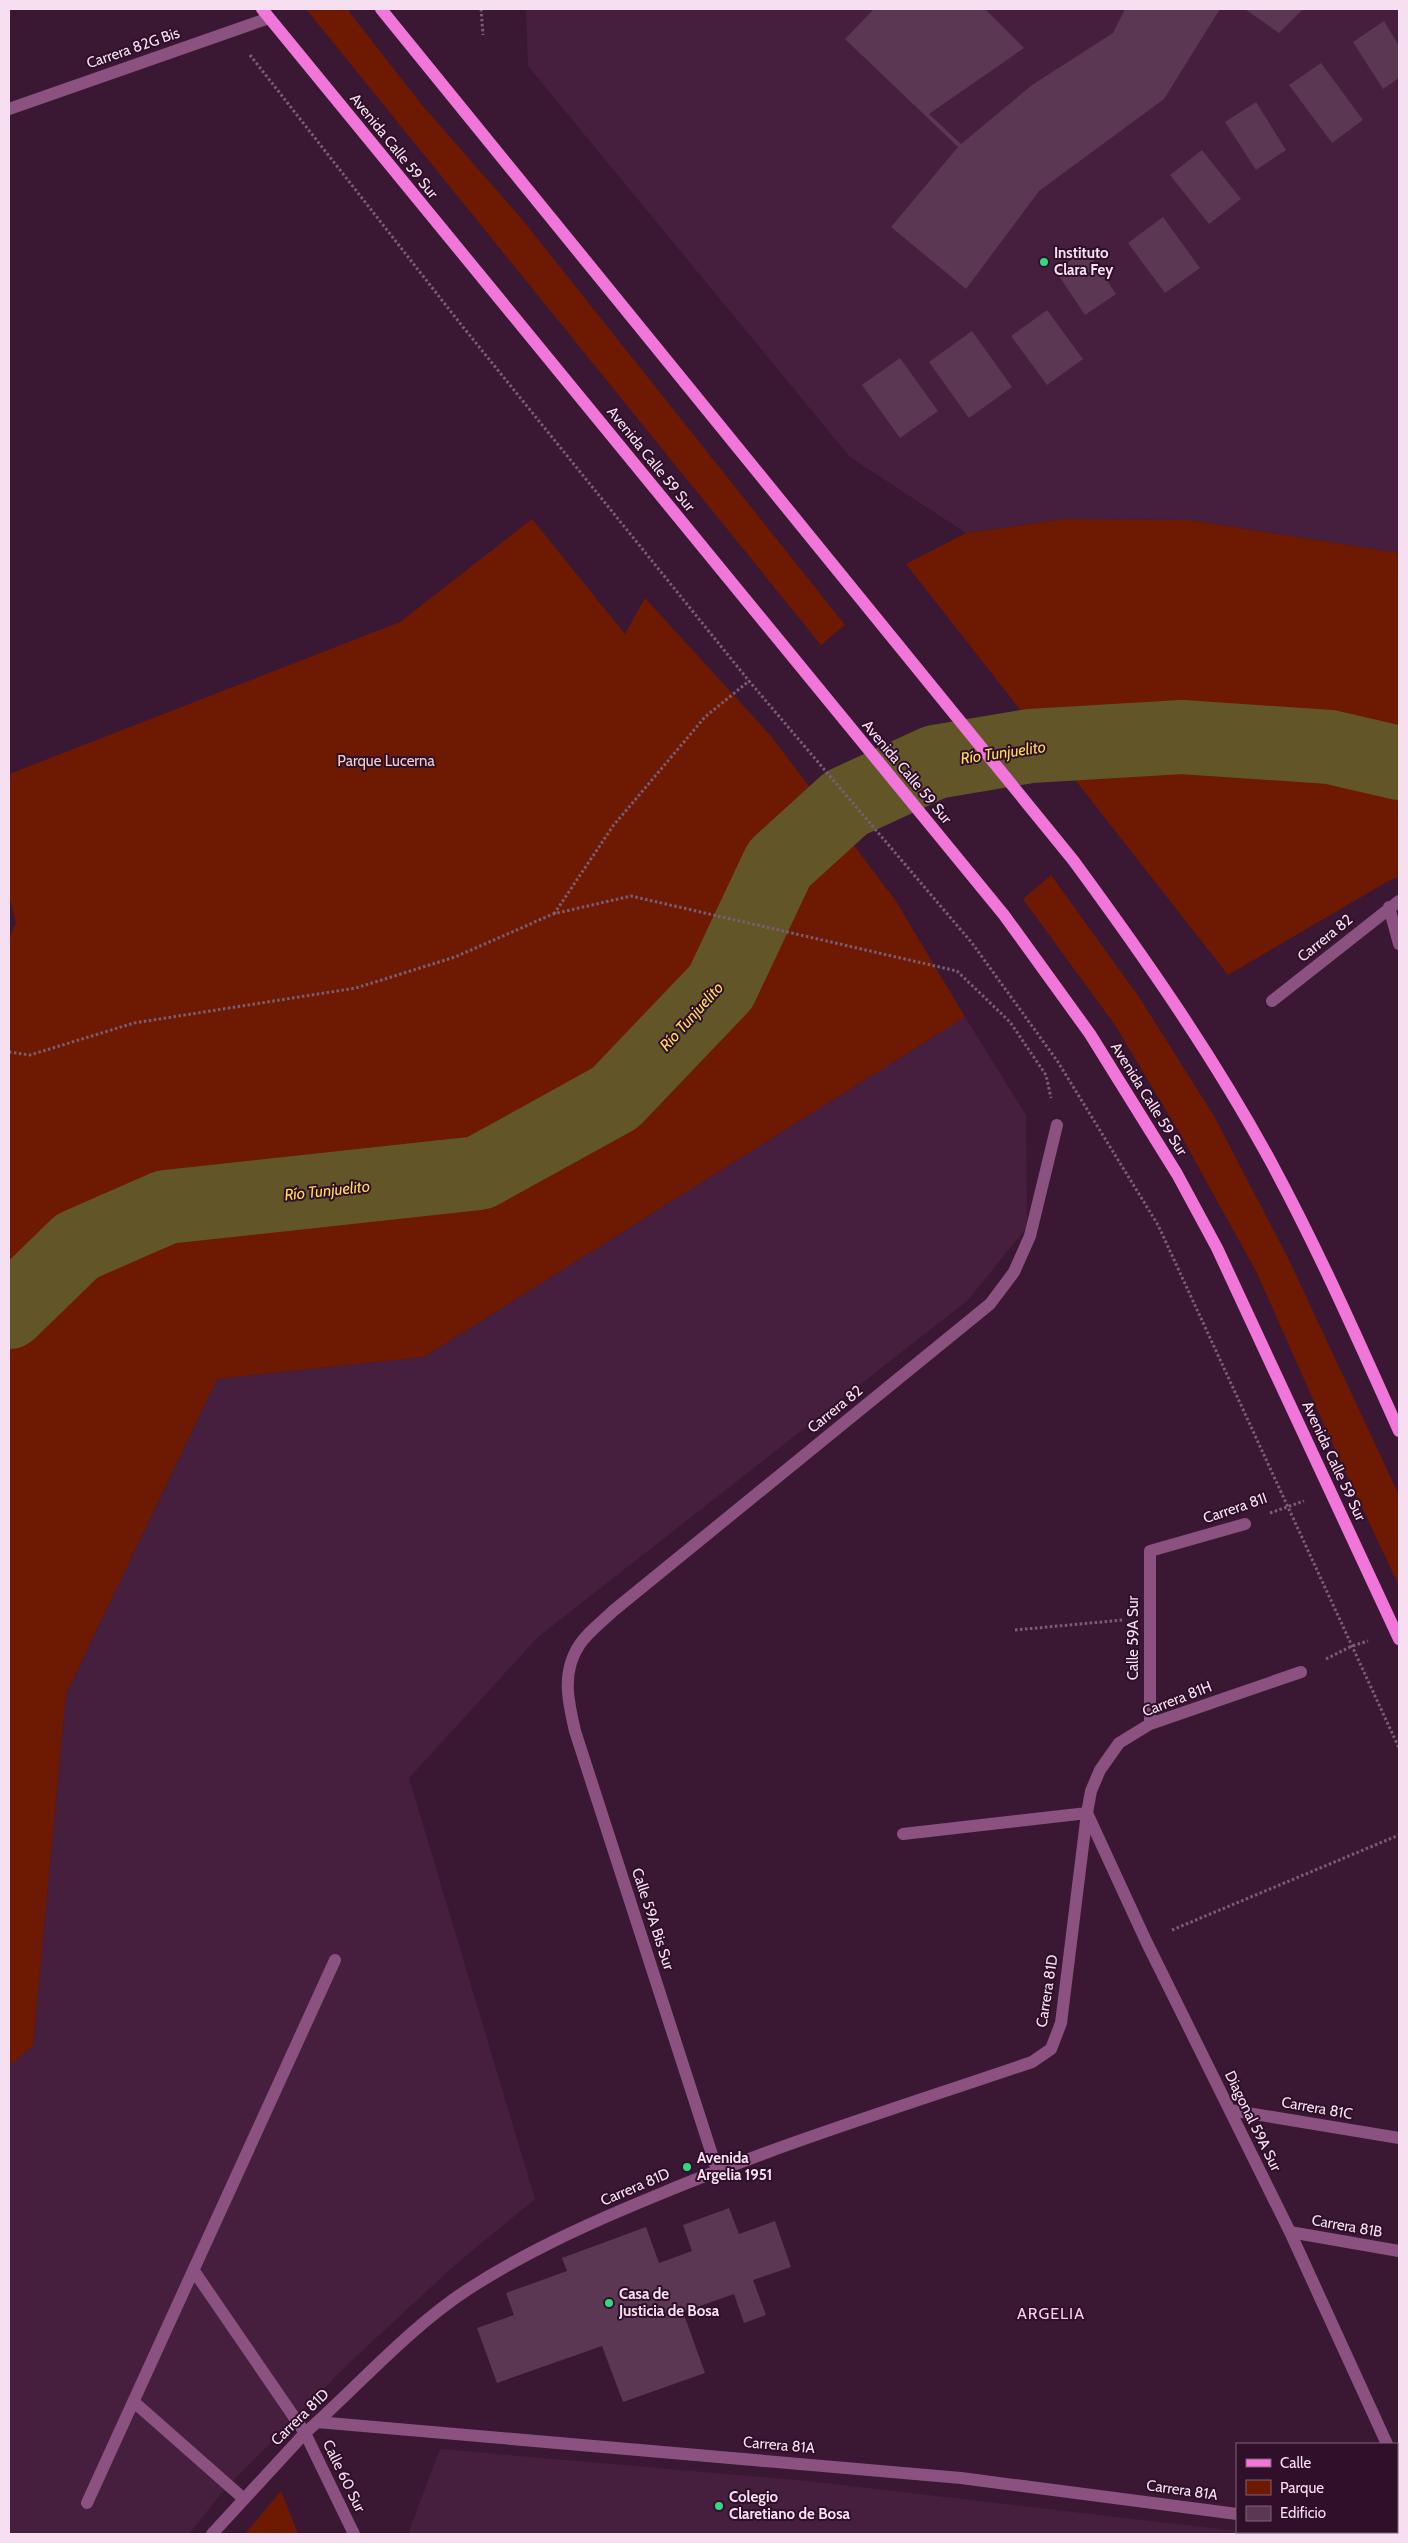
<svg xmlns="http://www.w3.org/2000/svg" width="1408" height="2543" font-family="Cabin,sans-serif">
  <style>
    .built { fill: #461f3f }
    .green { fill: #6e1902 }
    .lines { fill: none; stroke-linecap: round; stroke-linejoin: round }
    .river { stroke: #625629; stroke-width: 74 }
    .building { fill: #5b3754 }
    .path { stroke: #7b5d74; stroke-width: 3; stroke-dasharray: 2.5 2.5; stroke-linecap: butt }
    .service { stroke: #8b5180; stroke-width: 12 }
    .minor { stroke: #8b5180; stroke-width: 12 }
    .tertiary { stroke: #8b5180; stroke-width: 12 }
    .primary { stroke: #f076da; stroke-width: 12 }
    .poi-dot { fill: #32d882; stroke: #2f0f29; stroke-width: 2 }
    .labels { text-anchor: middle; stroke-width: 4; stroke-linejoin: round; paint-order: stroke }
    .street-label { font-size: 15px; fill: #f6dff0; stroke: #2f0f29 }
    .poi-label { font-size: 15px; font-weight: bold; fill: #f6dff0; stroke: #2f0f29; text-anchor: start }
    .park-label { font-size: 15px; fill: #f1d0c8; stroke: #2f0f29 }
    .water-label { font-size: 16px; font-style: italic; fill: #fddb54; stroke: #2f0f29 }
    .neighbourhood-label { font-size: 16px; letter-spacing: 1px; fill: #f8cced; stroke: #2f0f29 }
  </style>
  <rect width="100%" height="100%" fill="#3a1833"/>
  <path class="built" d="M526,9H1399V553L1190,520L1065,519L966,533L850,457L528,66Z
    M965,1017L1026,1115L1027,1227L968,1300L538,1637L409,1778L535,2199L456,2264L349,2363L224,2490L189,2534H9V2067L33,2045L66,1694L217,1379L424,1357Z
    M440,2449L807,2481L1262,2534H410L409,2531Z"/>
  <path class="green" d="M306,9H347L422,105L521,218L845,625L821,645Z
    M532,519L625,634L645,598L771,736L896,901L965,1017L424,1357L217,1379L66,1694L33,2045L9,2067V938L16,923L9,896V774L400,622Z
    M1065,519L1190,520L1399,553V877L1390,880L1228,975L906,564L966,533Z
    M1051,875L1139,997L1214,1116L1288,1258L1399,1495V1586L1338,1456L1257,1273L1179,1132L1115,1025L1023,899Z
    M281,2491L298,2534H244H245Z"/>
  <g class="lines">
    <path class="river" d="M9,1312L77,1246L166,1207L479,1173L615,1098L721,987L779,864L846,803L935,762L1030,746L1182,737L1330,747L1399,763"/>
  </g>
  <path class="building" d="M874,9H985L1024,48L929,114L961,144L1032,85L1113,33L1125,9H1220L1164,99L1039,191L966,289L891,227L958,147L845,39Z
    M1245,9H1303L1279,33Z
    M1384,21L1399,46V78L1383,89L1353,42Z
    M1321,63L1363,120L1332,143L1289,85Z
    M1256,102L1286,150L1256,170L1225,122Z
    M1202,150L1241,199L1209,224L1170,175Z
    M1163,217L1200,268L1165,293L1128,243Z
    M1087,250L1116,294L1085,315L1055,270Z
    M1047,310L1083,359L1047,385L1011,336Z
    M972,331L1012,387L969,418L929,362Z
    M900,358L938,411L900,438L862,385Z
    M729,2208L739,2234L775,2221L791,2267L753,2280L766,2315L744,2323L734,2294L683,2312L705,2373L623,2402L602,2346L497,2383L477,2328L514,2315L506,2293L567,2271L562,2258L646,2227L659,2263L692,2251L683,2225Z"/>
  <g class="lines">
    <path class="path" d="M481,9L483,35
      M250,55L459,322L749,681L972,943L1058,1062L1158,1225L1399,1748
      M554,914L613,826L705,717L749,681
      M9,1052L30,1055L134,1023L356,988L455,957L553,914L631,896L957,971L1010,1022L1046,1075L1051,1098
      M1270,1513L1304,1501
      M1015,1630L1123,1620
      M1326,1659L1352,1646L1368,1641
      M1172,1930L1399,1835"/>
    <path class="service" d="M194,2271L305,2433
      M134,2402L244,2499
      M87,2503L335,1960"/>
    <path class="minor" d="M9,109L269,18
      M1389,907L1399,944
      M1272,1001L1399,901
      M1150,1724V1551L1245,1524
      M903,1834L1087,1813L1146,1941L1290,2232L1387,2444
      M1230,2110L1399,2138
      M717,2170L575,1731C568,1701 561,1672 580,1644C588,1632 603,1621 613,1611L990,1304L1014,1272L1030,1236L1057,1125
      M1290,2232L1399,2251
      M317,2422L961,2478L1237,2514
      M305,2433C357,2387 409,2328 467,2290C524,2253 585,2225 648,2199C773,2146 903,2106 1032,2062L1051,2049L1061,2023L1087,1813L1091,1791L1100,1770L1119,1743L1150,1724L1301,1672
      M1397,2466L1399,2471
      M1361,2532L1379,2534"/>
    <path class="tertiary" d="M212,2534L305,2433L354,2534"/>
    <path class="primary" d="M262,9L1004,915L1090,1034L1177,1174L1217,1248L1399,1639
      M381,9L1073,860C1145,958 1214,1057 1272,1164C1319,1251 1359,1342 1399,1431"/>
  </g>
  <g class="poi-dot">
    <circle cx="1044" cy="262" r="5"/>
    <circle cx="687" cy="2167" r="5"/>
    <circle cx="609" cy="2303" r="5"/>
    <circle cx="719" cy="2506" r="5"/>
  </g>
  <g class="labels">
    <g class="street-label">
      <text transform="translate(133 48) rotate(-19)" y="5">Carrera 82G Bis</text>
      <text transform="translate(394 146) rotate(51)" y="5">Avenida Calle 59 Sur</text>
      <text transform="translate(651 459) rotate(51)" y="5">Avenida Calle 59 Sur</text>
      <text transform="translate(907 772) rotate(50)" y="5">Avenida Calle 59 Sur</text>
      <text transform="translate(1325 938) rotate(-39)" y="5">Carrera 82</text>
      <text transform="translate(1149 1099) rotate(58)" y="5">Avenida Calle 59 Sur</text>
      <text transform="translate(835 1409) rotate(-39)" y="5">Carrera 82</text>
      <text transform="translate(1334 1461) rotate(65)" y="5">Avenida Calle 59 Sur</text>
      <text transform="translate(1235 1508) rotate(-19)" y="5">Carrera 81I</text>
      <text transform="translate(1133 1638) rotate(-90)" y="5">Calle 59A Sur</text>
      <text transform="translate(1177 1699) rotate(-21)" y="5">Carrera 81H</text>
      <text transform="translate(653 1919) rotate(72)" y="5">Calle 59A Bis Sur</text>
      <text transform="translate(1047 1991) rotate(-81)" y="5">Carrera 81D</text>
      <text transform="translate(1317 2108) rotate(10)" y="5">Carrera 81C</text>
      <text transform="translate(1253 2121) rotate(64)" y="5">Diagonal 59A Sur</text>
      <text transform="translate(635 2187) rotate(-23)" y="5">Carrera 81D</text>
      <text transform="translate(1347 2226) rotate(10)" y="5">Carrera 81B</text>
      <text transform="translate(300 2417) rotate(-44)" y="5">Carrera 81D</text>
      <text transform="translate(779 2445) rotate(5)" y="5">Carrera 81A</text>
      <text transform="translate(344 2476) rotate(64)" y="5">Calle 60 Sur</text>
      <text transform="translate(1182 2490) rotate(8)" y="5">Carrera 81A</text>
    </g>
    <g class="poi-label">
      <text x="1054" y="258">Instituto<tspan x="1054" dy="17">Clara Fey</tspan></text>
      <text x="697" y="2163">Avenida<tspan x="697" dy="17">Argelia 1951</tspan></text>
      <text x="619" y="2299">Casa de<tspan x="619" dy="17">Justicia de Bosa</tspan></text>
      <text x="729" y="2502">Colegio<tspan x="729" dy="17">Claretiano de Bosa</tspan></text>
    </g>
    <g class="park-label">
      <text x="386" y="766">Parque Lucerna</text>
    </g>
    <g class="water-label">
      <text transform="translate(1003 752) rotate(-8)" y="6">Río Tunjuelito</text>
      <text transform="translate(691 1016) rotate(-48)" y="6">Río Tunjuelito</text>
      <text transform="translate(327 1190) rotate(-6)" y="6">Río Tunjuelito</text>
    </g>
    <g class="neighbourhood-label">
      <text x="1051" y="2319">ARGELIA</text>
    </g>
  </g>
  <rect width="1408" height="2543" fill="none" stroke="#f6dff0" stroke-width="20"/>
  <rect x="1236" y="2443" width="162" height="90" fill="#2f0f29" stroke="#7f6279"/>
  <rect x="1246" y="2459" width="25" height="8" fill="#f076da" stroke="#7f6279"/>
  <text x="1280" y="2468" font-size="15" fill="#f6dff0">Calle</text>
  <rect x="1246" y="2480" width="25" height="15" fill="#6e1902" stroke="#7f6279"/>
  <text x="1280" y="2493" font-size="15" fill="#f6dff0">Parque</text>
  <rect x="1246" y="2506" width="25" height="15" fill="#5b3754" stroke="#7f6279"/>
  <text x="1280" y="2518" font-size="15" fill="#f6dff0">Edificio</text>
</svg>
